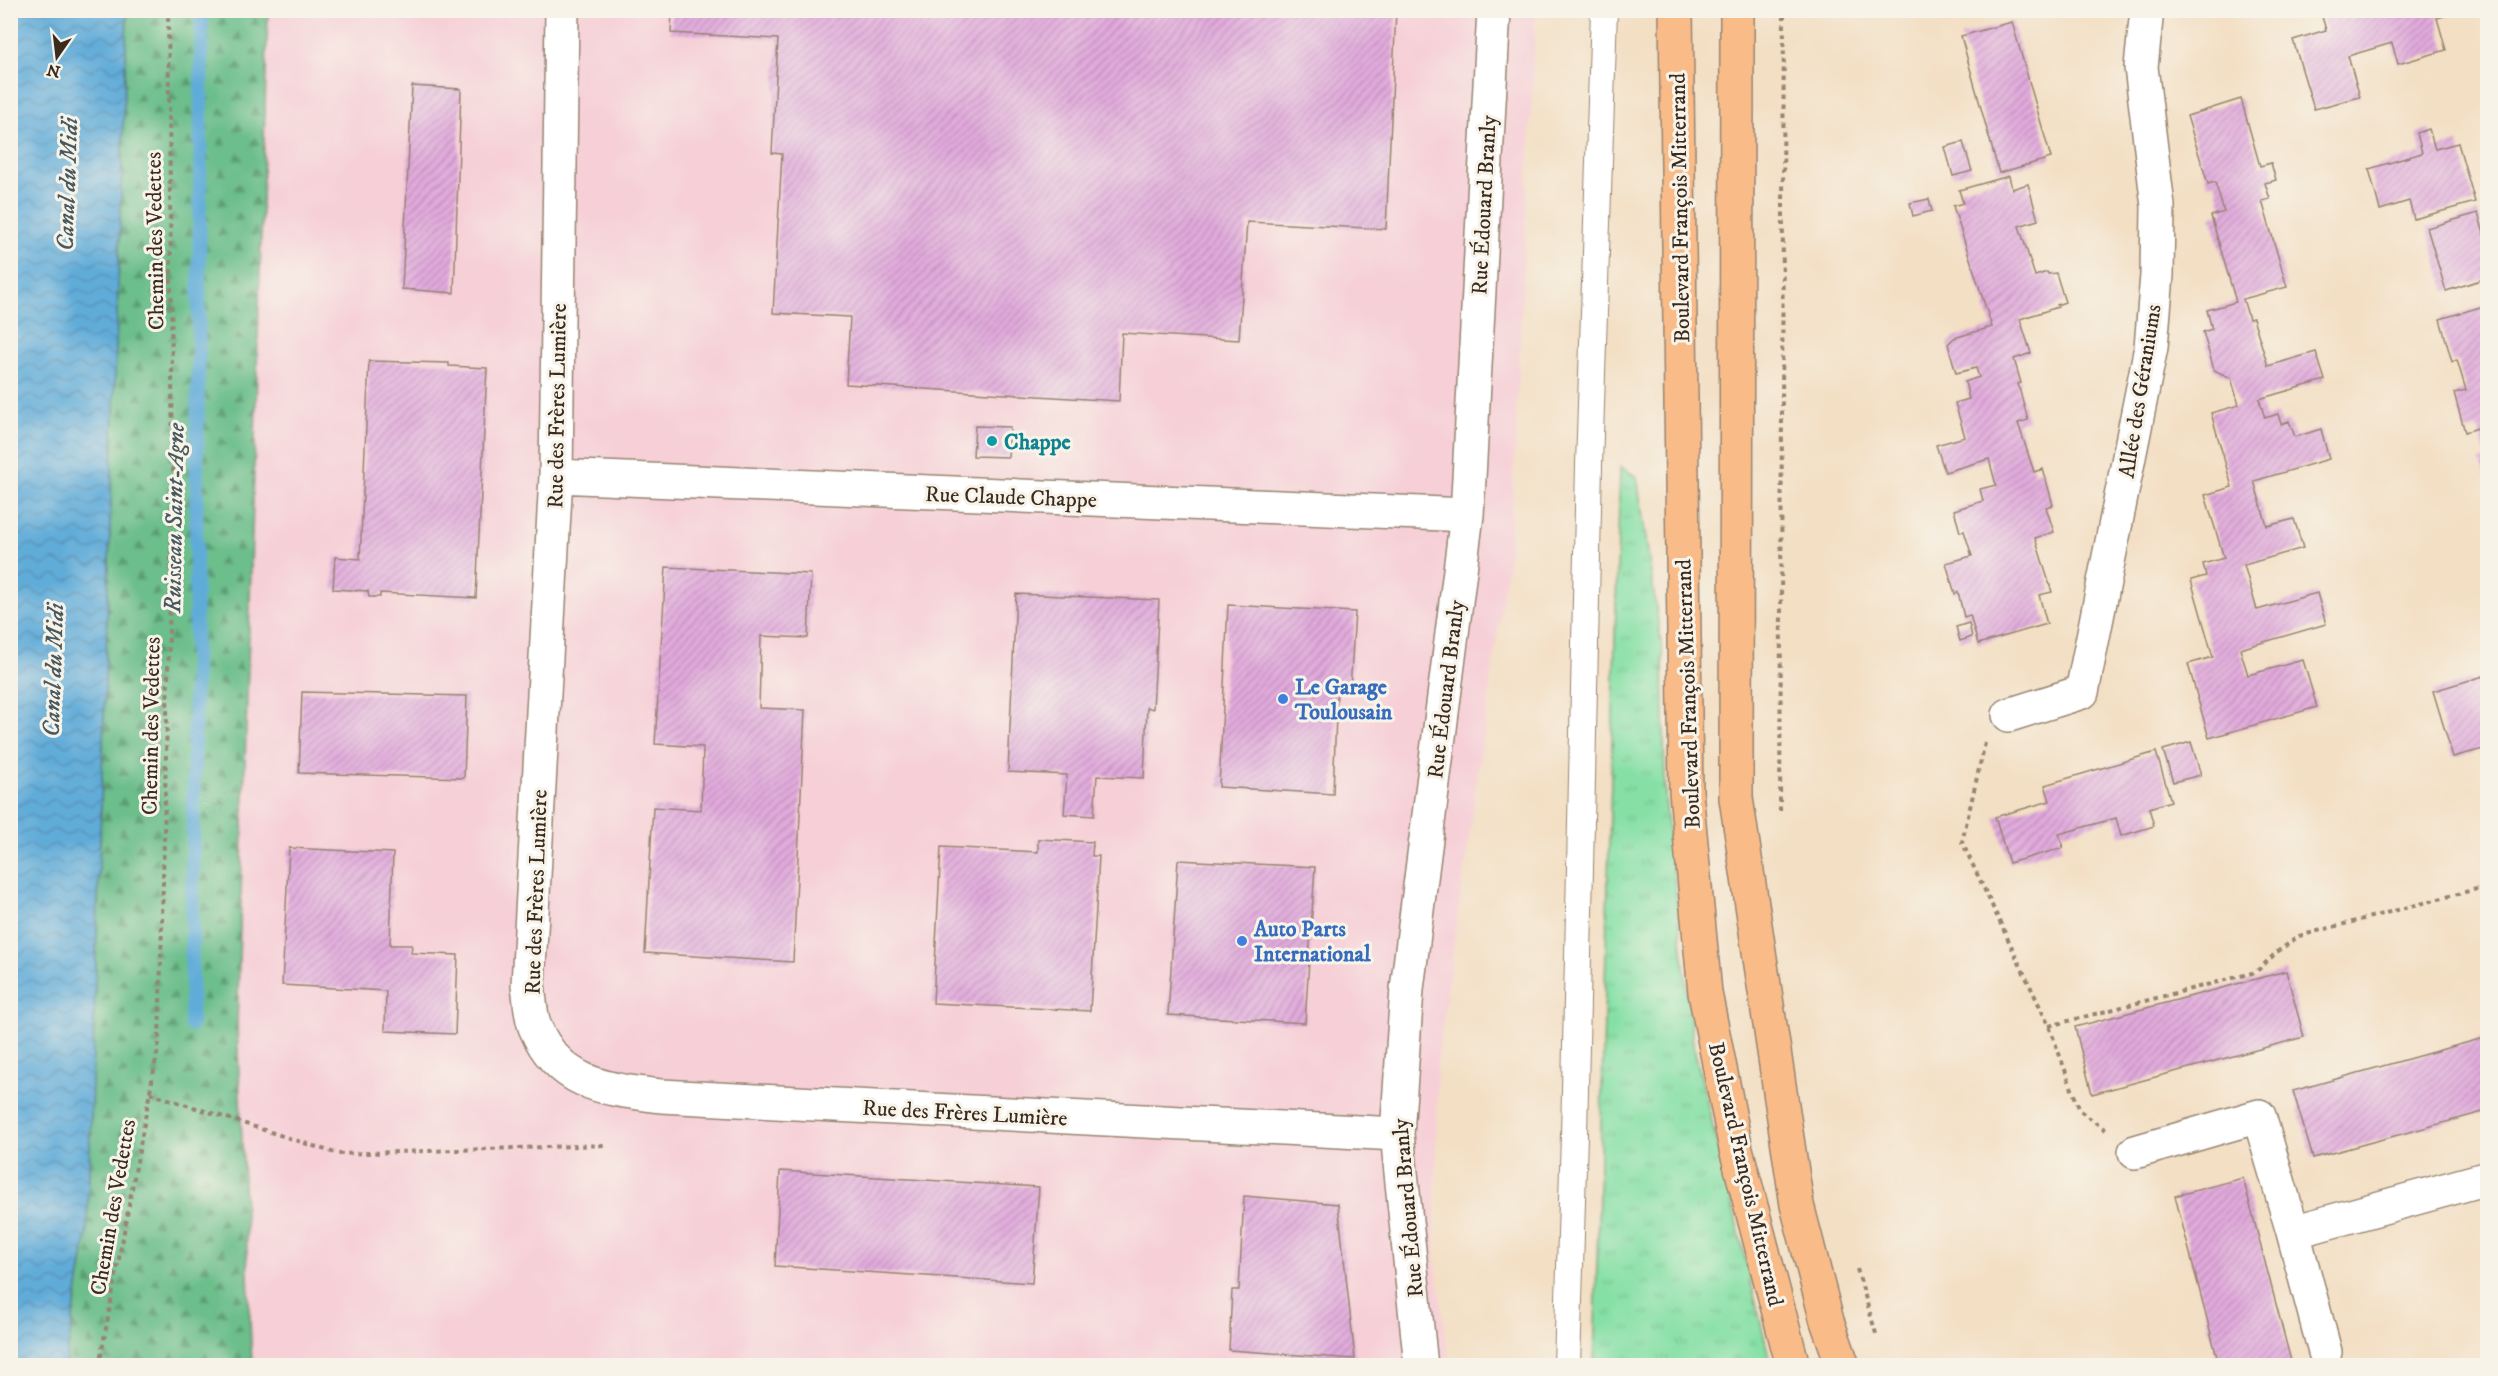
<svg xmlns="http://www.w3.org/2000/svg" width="2498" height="1376" font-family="'IM FELL DW Pica',serif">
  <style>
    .built { fill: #f6cfd7 }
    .grass { fill: url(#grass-tufts); stroke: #608562; stroke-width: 1.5 }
    .forest { fill: url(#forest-firs); stroke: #547454; stroke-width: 1.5 }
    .water { fill: url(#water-waves); stroke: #4e6b7c; stroke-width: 1.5 }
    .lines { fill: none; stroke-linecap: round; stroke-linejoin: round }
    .stream { stroke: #61acd9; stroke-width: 14 }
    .building { fill: url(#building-hatch) }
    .service-casing { stroke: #978471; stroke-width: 28 }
    .minor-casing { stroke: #978471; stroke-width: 36 }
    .primary-casing { stroke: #978471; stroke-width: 36 }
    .path { stroke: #978471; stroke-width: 4; stroke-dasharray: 4.5 4.5; stroke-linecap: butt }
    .service { stroke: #fff; stroke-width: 26 }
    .minor { stroke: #fff; stroke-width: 33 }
    .primary { stroke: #f9bc89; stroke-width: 33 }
    .culture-dot { fill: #0f9aa8; stroke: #f7f3e8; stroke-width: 2 }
    .shop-dot { fill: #3f7fe0; stroke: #f7f3e8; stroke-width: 2 }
    .labels { text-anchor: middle; stroke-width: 6; stroke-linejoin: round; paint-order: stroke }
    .street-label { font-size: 22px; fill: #3b2a1e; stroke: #f7f3e8 }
    .culture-label { font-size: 22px; font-weight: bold; fill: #0d838f; stroke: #f7f3e8; text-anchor: start }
    .shop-label { font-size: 22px; font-weight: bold; fill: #366cbe; stroke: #f7f3e8; text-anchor: start }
    .water-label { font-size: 24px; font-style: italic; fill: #48585f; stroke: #f7f3e8 }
  </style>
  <defs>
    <pattern id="grass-tufts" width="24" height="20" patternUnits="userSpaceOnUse" patternTransform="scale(1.5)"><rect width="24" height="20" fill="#86e0a6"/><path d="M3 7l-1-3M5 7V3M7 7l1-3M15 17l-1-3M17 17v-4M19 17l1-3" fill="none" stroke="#75c08e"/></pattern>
    <pattern id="forest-firs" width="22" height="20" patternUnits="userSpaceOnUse" patternTransform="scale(1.5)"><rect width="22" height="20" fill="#6cbe8b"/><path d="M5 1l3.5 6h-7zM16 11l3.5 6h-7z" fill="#5a9b71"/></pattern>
    <pattern id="water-waves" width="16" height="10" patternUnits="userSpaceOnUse" patternTransform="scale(1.5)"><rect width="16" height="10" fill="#61acd9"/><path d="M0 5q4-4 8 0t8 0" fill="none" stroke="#518caf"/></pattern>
    <pattern id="building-hatch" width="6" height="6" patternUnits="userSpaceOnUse" patternTransform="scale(1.5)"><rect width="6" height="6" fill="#e2abdd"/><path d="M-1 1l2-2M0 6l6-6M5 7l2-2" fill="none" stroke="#b88bb3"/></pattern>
  </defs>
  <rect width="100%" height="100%" fill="#f7f3e8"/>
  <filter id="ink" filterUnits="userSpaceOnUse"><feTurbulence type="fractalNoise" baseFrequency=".0167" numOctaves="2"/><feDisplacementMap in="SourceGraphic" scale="12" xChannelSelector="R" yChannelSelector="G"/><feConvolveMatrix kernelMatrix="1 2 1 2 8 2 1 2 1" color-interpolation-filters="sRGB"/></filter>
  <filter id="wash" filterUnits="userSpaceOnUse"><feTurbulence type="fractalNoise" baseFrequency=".008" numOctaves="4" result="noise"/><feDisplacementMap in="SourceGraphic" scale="24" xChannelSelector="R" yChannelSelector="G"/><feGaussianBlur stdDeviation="1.35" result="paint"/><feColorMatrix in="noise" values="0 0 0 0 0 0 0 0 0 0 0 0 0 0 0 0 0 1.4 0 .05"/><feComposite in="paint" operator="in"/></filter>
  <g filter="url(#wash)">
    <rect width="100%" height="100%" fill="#f3dfc4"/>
    <path class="built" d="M268,11H1536L1510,546L1437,1063L1435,1257L1450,1365L252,1366L237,1027Z"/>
    <path class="grass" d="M1620,467L1637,477L1663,656L1665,799L1693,1044L1771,1365H1594Z"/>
    <path class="forest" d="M127,11H268L237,1027L252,1365L65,1366L87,1233Z"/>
    <path class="water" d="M10,11H127L87,1233L65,1366L10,1365Z"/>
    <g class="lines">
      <path class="stream" d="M191,1025L202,10"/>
    </g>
    <g id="blocks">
      <path class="building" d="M672,10H1396L1386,229L1247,222L1239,340L1122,333L1119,401L846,384L850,317L773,313L782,154L772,153L778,39L671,33Z
        M2320,10H2462V11L2437,18L2446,50L2398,64L2392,43L2348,56L2360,97L2314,109L2293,40L2326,30Z
        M2012,22L2051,158L1999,173L1961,36Z
        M412,86L461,89L454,293L402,289Z
        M2241,99L2260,166L2271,163L2276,180L2265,183L2270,199L2262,201L2287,287L2243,299L2249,319L2253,318L2268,366L2316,352L2325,380L2259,399L2265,418L2278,414L2281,424L2289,421L2295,437L2321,429L2329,459L2254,481L2267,526L2294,519L2303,548L2244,565L2257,610L2317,593L2326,624L2240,649L2248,675L2303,660L2317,707L2209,738L2188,664L2213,657L2191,580L2206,576L2203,564L2224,558L2205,495L2232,487L2211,413L2239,405L2231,378L2214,370L2203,332L2212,329L2207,310L2236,302L2211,216L2224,212L2215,182L2208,184L2187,116Z
        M2429,129L2435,149L2458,143L2475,202L2414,219L2409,201L2380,210L2369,169L2422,153L2417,133Z
        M1963,142L1972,171L1953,176L1945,147Z
        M2009,176L2012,189L2028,184L2038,220L2019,226L2035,276L2047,272L2048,274L2056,273L2065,302L2057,305L2058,307L2020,319L2031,353L2014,359L2021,383L2018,384L2028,420L2018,423L2034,472L2043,469L2053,505L2046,507L2054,532L2035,538L2052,592L2039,595L2047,624L1978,644L1970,615L1964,617L1958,592L1955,594L1946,563L1972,556L1964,531L1960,532L1954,510L1983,501L1980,489L1996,485L1989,459L1945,472L1936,445L1965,437L1955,403L1969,399L1965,382L1979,377L1976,368L1956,373L1948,344L1954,338L1992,327L1953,206L1963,203L1959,190Z
        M1929,199L1932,211L1913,216L1910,203Z
        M2478,213L2487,244V278L2446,291L2427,228Z
        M2487,305V484L2480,461L2487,459L2478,428L2465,432L2454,393L2466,390L2457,360L2452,362L2440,319Z
        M369,361L449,363V366L487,368L476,598L380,593V597H369L368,591L333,589L335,557L360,559Z
        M975,426L1010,427L1008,457L973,456Z
        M666,567L811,574L808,638L761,636L759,708L805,710L793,962L645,953L653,807L701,810L703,747L655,744Z
        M1016,594L1159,600L1153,709L1147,707L1144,778L1097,776L1094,816L1064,814L1067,775L1008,772Z
        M1228,605L1355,612L1350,689L1337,688L1333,794L1219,787Z
        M1969,623L1972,637L1960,641L1956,627Z
        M2487,675V748L2453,757L2433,691Z
        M302,692L467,696L464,778L299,773Z
        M2191,742L2201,775L2173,782L2163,750Z
        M2156,752L2171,801L2149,808L2154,826L2121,836L2116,818L2059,834L2063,848L2009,863L1995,817L2050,801L2045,785Z
        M1038,839L1093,842L1092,856H1099L1090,1011L933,1003L941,847L1038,852Z
        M289,848L393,853L390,945H412L411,953L458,955L455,1034L385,1031L386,991L282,985Z
        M1178,860L1315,867L1305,1023L1168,1015Z
        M2286,971L2304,1037L2092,1094L2075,1027Z
        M2487,1037V1111L2313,1158L2293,1091Z
        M780,1171L1039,1187L1032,1283L775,1266Z
        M2243,1178L2292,1365H2219L2175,1196Z
        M1244,1196L1338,1204L1355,1359L1229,1350L1232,1290H1239Z"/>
    </g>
  </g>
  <g filter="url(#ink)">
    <use href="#blocks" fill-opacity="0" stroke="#978471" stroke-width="1.5"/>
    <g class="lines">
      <defs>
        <path id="service" d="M1567,1366L1574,1135L1589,465L1604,10"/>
        <path id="minor" d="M562,10L556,476L528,985C530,998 530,1014 535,1027C560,1086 606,1089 661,1096L1397,1134
          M556,476L1467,515
          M2009,715L2082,692L2151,347L2157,275L2158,206L2141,67L2147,10
          M2135,1152L2259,1116L2293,1232L2488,1178
          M2293,1232L2325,1352
          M1421,1366L1397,1134L1407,989L1467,515L1494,10"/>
        <path id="primary" d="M1676,10L1686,791L1705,993L1736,1149L1793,1366
          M1737,10L1736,798L1797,1205L1827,1321L1843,1366"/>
      </defs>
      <use href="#service" class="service-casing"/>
      <use href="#minor" class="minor-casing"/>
      <use href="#primary" class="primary-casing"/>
      <path class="path" d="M1985,743L1962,842L2049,1026L2080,1111L2106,1130
        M1780,811L1784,10
        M2049,1026L2256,972L2277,952L2299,936L2488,886
        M150,1093L338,1154L606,1145
        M1857,1269L1877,1337
        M99,1366L159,1043L173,469L168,10"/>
      <use href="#service" class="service"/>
      <use href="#minor" class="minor"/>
      <use href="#primary" class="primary"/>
    </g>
  </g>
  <circle class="culture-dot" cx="992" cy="441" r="6"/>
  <g class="shop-dot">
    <circle cx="1283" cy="699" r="6"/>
    <circle cx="1242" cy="941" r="6"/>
  </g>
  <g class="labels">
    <g class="street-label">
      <text transform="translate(1483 205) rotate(-87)" y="8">Rue Édouard Branly</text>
      <text transform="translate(1679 208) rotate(-91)" y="8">Boulevard François Mitterrand</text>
      <text transform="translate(154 241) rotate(-91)" y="8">Chemin des Vedettes</text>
      <text transform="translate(2139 391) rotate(-81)" y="8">Allée des Géraniums</text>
      <text transform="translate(556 406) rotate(-89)" y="8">Rue des Frères Lumière</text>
      <text transform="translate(1011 496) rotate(2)" y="8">Rue Claude Chappe</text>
      <text transform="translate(1445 689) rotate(-83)" y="8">Rue Édouard Branly</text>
      <text transform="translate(1687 694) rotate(-92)" y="8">Boulevard François Mitterrand</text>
      <text transform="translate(150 726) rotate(-89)" y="8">Chemin des Vedettes</text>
      <text transform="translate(535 892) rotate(-88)" y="8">Rue des Frères Lumière</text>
      <text transform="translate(965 1112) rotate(3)" y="8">Rue des Frères Lumière</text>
      <text transform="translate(1747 1174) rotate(77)" y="8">Boulevard François Mitterrand</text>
      <text transform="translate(112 1207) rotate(-80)" y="8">Chemin des Vedettes</text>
      <text transform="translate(1407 1208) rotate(-95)" y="8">Rue Édouard Branly</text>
    </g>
    <g class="culture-label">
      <text x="1004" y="449">Chappe</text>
    </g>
    <g class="shop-label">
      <text x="1295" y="694">Le Garage<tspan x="1295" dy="25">Toulousain</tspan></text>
      <text x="1254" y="936">Auto Parts<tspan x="1254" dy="25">International</tspan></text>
    </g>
    <g class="water-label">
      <text transform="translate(67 184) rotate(-88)" y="8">Canal du Midi</text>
      <text transform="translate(174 518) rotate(-89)" y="8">Ruisseau Saint-Agne</text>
      <text transform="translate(53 670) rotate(-88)" y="8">Canal du Midi</text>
    </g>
  </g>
  <rect width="2498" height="1376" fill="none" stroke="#f7f3e8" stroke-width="36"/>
  <g transform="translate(57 57) rotate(194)" stroke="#f7f3e8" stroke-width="4.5" paint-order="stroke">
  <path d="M0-4.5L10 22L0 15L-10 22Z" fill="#3b2a1e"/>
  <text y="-9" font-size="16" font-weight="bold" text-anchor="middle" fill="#3b2a1e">N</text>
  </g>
</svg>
